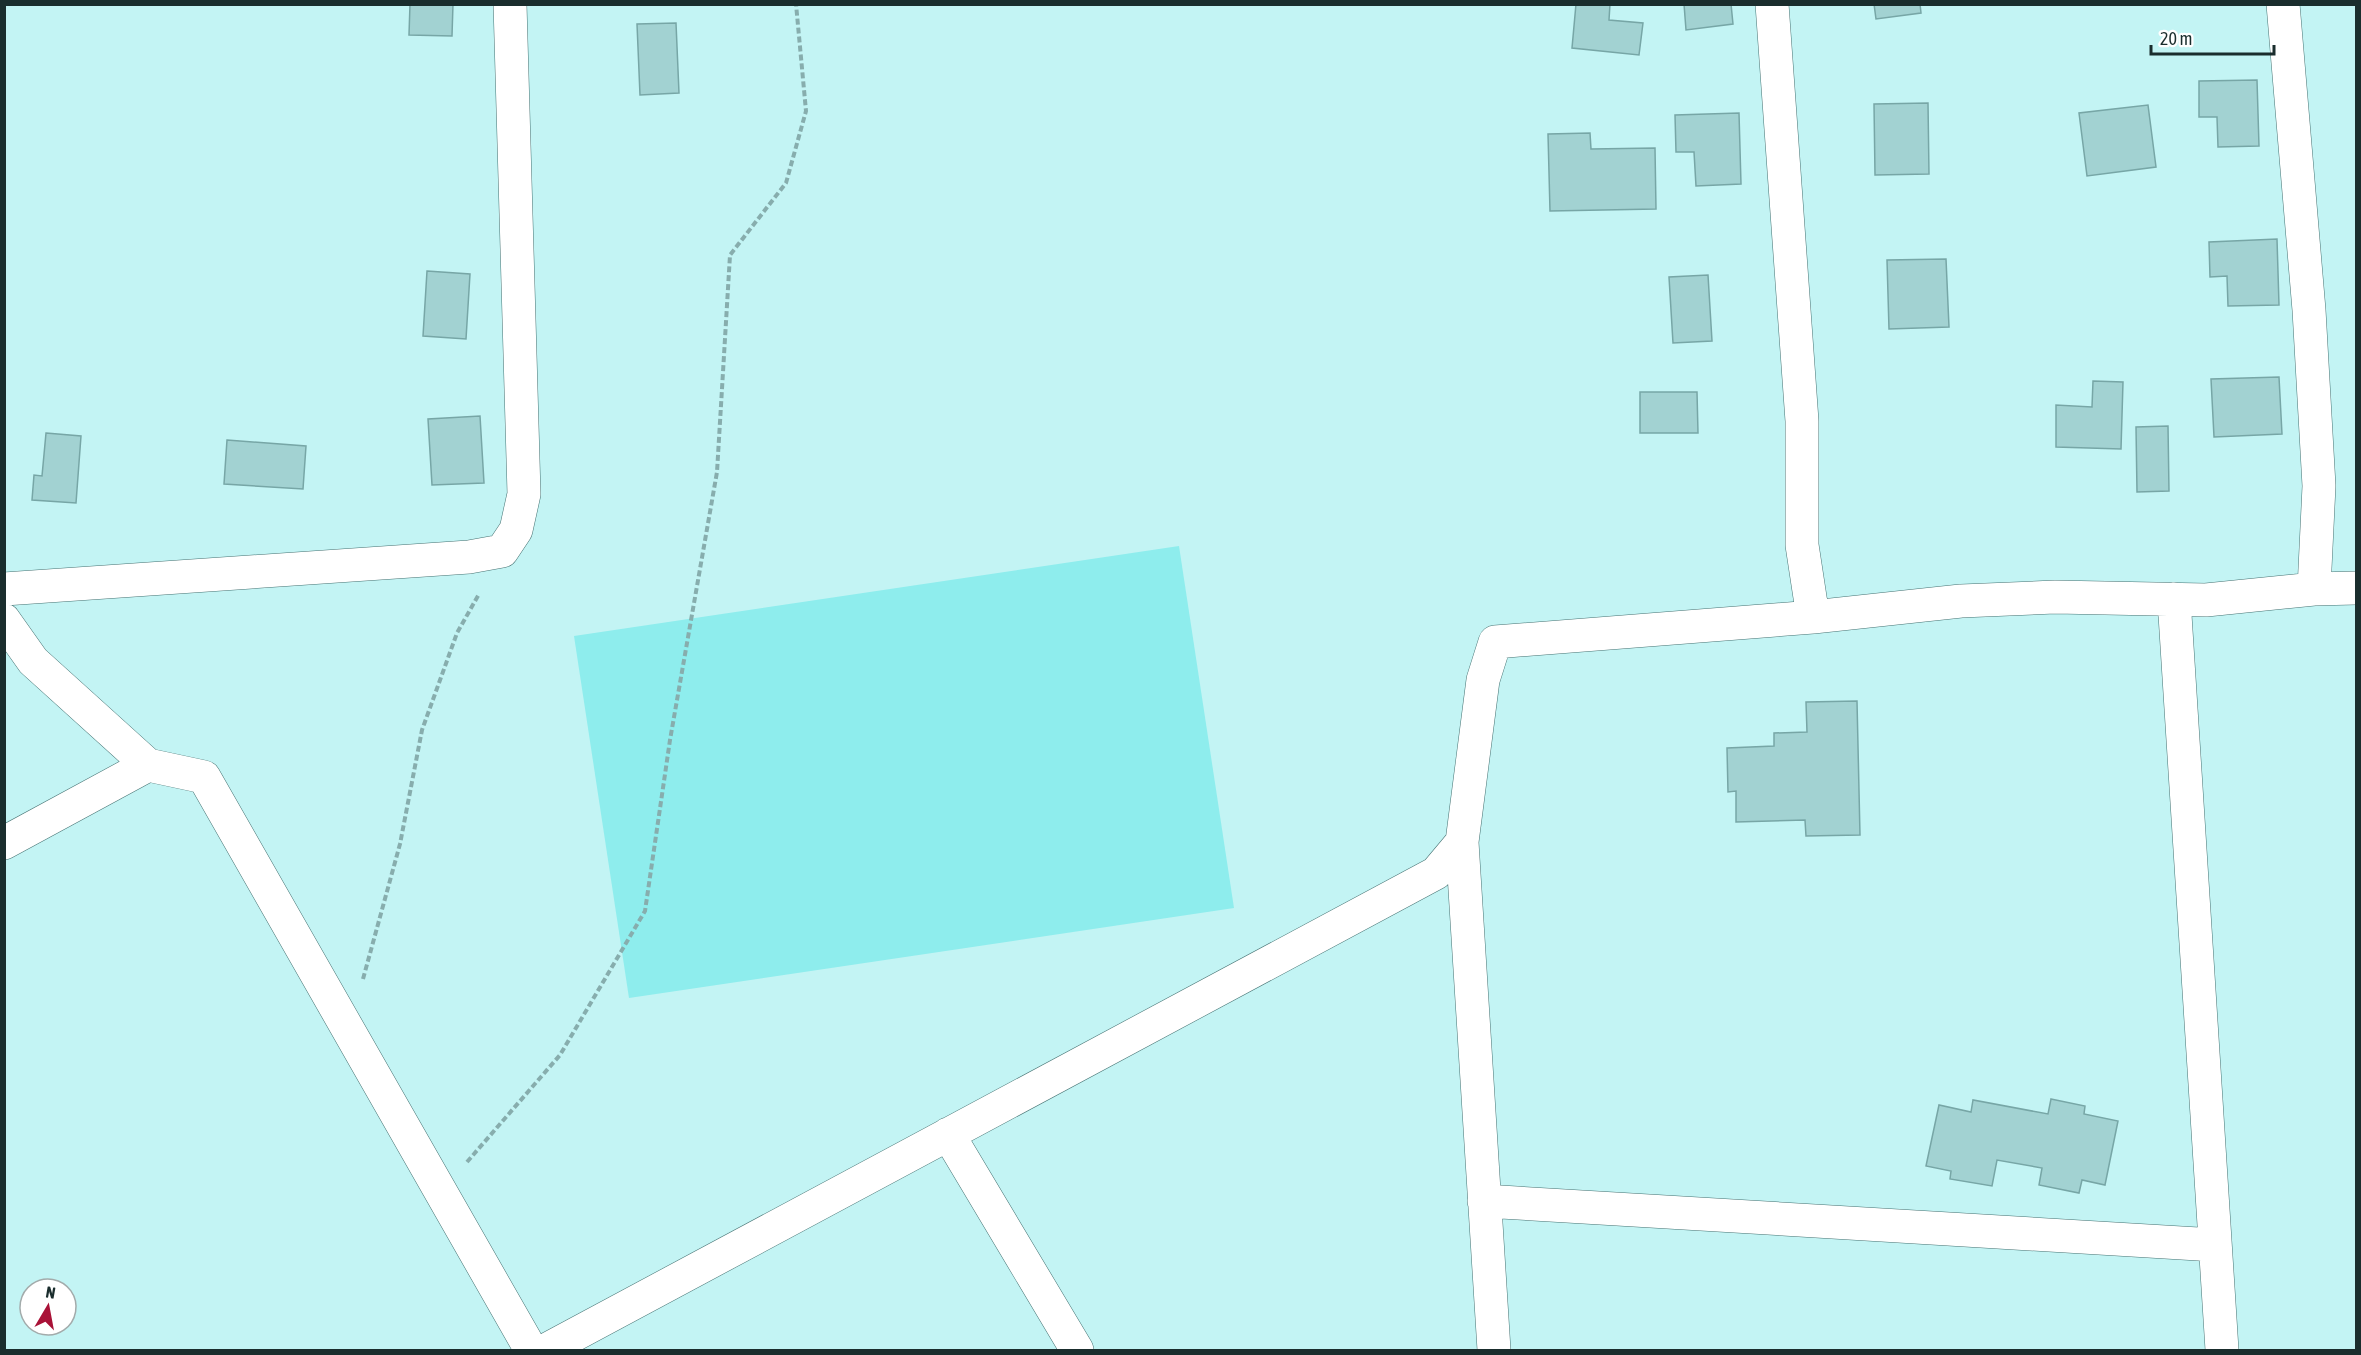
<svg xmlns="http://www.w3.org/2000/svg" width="2361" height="1355" font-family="'Asap Condensed',sans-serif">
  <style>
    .green { fill: #8eeded }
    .building { fill: #a2d2d2; stroke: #77a6a6; stroke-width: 1.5 }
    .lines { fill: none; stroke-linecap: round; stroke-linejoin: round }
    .minor-casing { stroke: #467373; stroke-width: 34 }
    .path { stroke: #87adad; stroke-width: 4; stroke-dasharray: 6 3; stroke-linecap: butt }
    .minor { stroke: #fff; stroke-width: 33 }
  </style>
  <rect width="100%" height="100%" fill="#c3f4f4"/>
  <path class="green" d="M1179,546L1234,908L629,998L574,636Z"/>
  <path class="building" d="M410,4H453L452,36L409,35Z
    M1576,4H1610L1609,20L1643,23L1639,55L1572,48Z
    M1684,4H1731L1733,24L1686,30Z
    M1874,4H1920L1921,13L1876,19Z
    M676,23L679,93L640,95L637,24Z
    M2257,80L2259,146L2218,147L2217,117H2199V81Z
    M1928,103L1929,174L1875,175L1874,104Z
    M2148,105L2156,167L2087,176L2079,113Z
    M1739,113L1741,184L1696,186L1694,152H1676L1675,115Z
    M1590,133L1591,149L1655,148L1656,209L1550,211L1548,134Z
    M2277,239L2279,305L2228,306L2227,276L2210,277L2209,242Z
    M1946,259L1949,327L1889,329L1887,260Z
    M427,271L470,274L466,339L423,336Z
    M1708,275L1712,341L1673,343L1669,277Z
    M2279,377L2282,434L2214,437L2211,379Z
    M2093,381L2123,382L2121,449L2056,447V405L2092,407Z
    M1640,392H1697L1698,433H1640Z
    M480,416L484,483L432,485L428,419Z
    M2168,426L2169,491L2137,492L2136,427Z
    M46,433L81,436L76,503L32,500L34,475L42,476Z
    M227,440L306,446L303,489L224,484Z
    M1857,701L1860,835L1806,836L1805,820L1736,822V791L1728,792L1727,748L1774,746V733L1807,732L1806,702Z
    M2051,1099L2085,1106L2084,1114L2118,1121L2105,1185L2082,1180L2079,1193L2039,1185L2042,1168L1997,1160L1992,1186L1950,1179L1951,1171L1926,1166L1939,1105L1971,1112L1973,1100L2048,1114Z"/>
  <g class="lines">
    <defs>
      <path id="minor" d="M1772,4L1802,421V545L1813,617L1961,601L2055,597L2206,600L2314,589L2319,486L2309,310L2283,4
        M4,589L469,557L502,551L516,530L524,494L510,4
        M2314,589L2356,588
        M2174,599L2222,1350
        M4,620L33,661L148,765
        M1462,842L1494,1350
        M4,843L148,765L204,777L531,1350
        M948,1134L1077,1350
        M1484,1201L2215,1245
        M546,1350L1436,873L1462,842L1483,680L1495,642L1813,617"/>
    </defs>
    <use href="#minor" class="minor-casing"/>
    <path class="path" d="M363,979L400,844L422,730L457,633L479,594
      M467,1162L560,1055L645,911L670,740L717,472L730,255L786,183L806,111L796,4"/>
    <use href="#minor" class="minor"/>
  </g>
  <rect width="2361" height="1355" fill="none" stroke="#1a2d2d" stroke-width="12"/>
  <g transform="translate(48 1307) rotate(10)"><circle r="28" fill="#ffffff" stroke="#a3abab" stroke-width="1.5"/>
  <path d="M0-4.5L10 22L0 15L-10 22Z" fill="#a91237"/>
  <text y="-9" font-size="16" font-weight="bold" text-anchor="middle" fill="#1a2d2d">N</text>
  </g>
  <path d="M2151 45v9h123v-9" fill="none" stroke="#1a2d2d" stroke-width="3"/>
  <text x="2160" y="45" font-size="18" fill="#1a2d2d" stroke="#ffffff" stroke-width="4.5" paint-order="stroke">20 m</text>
</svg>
